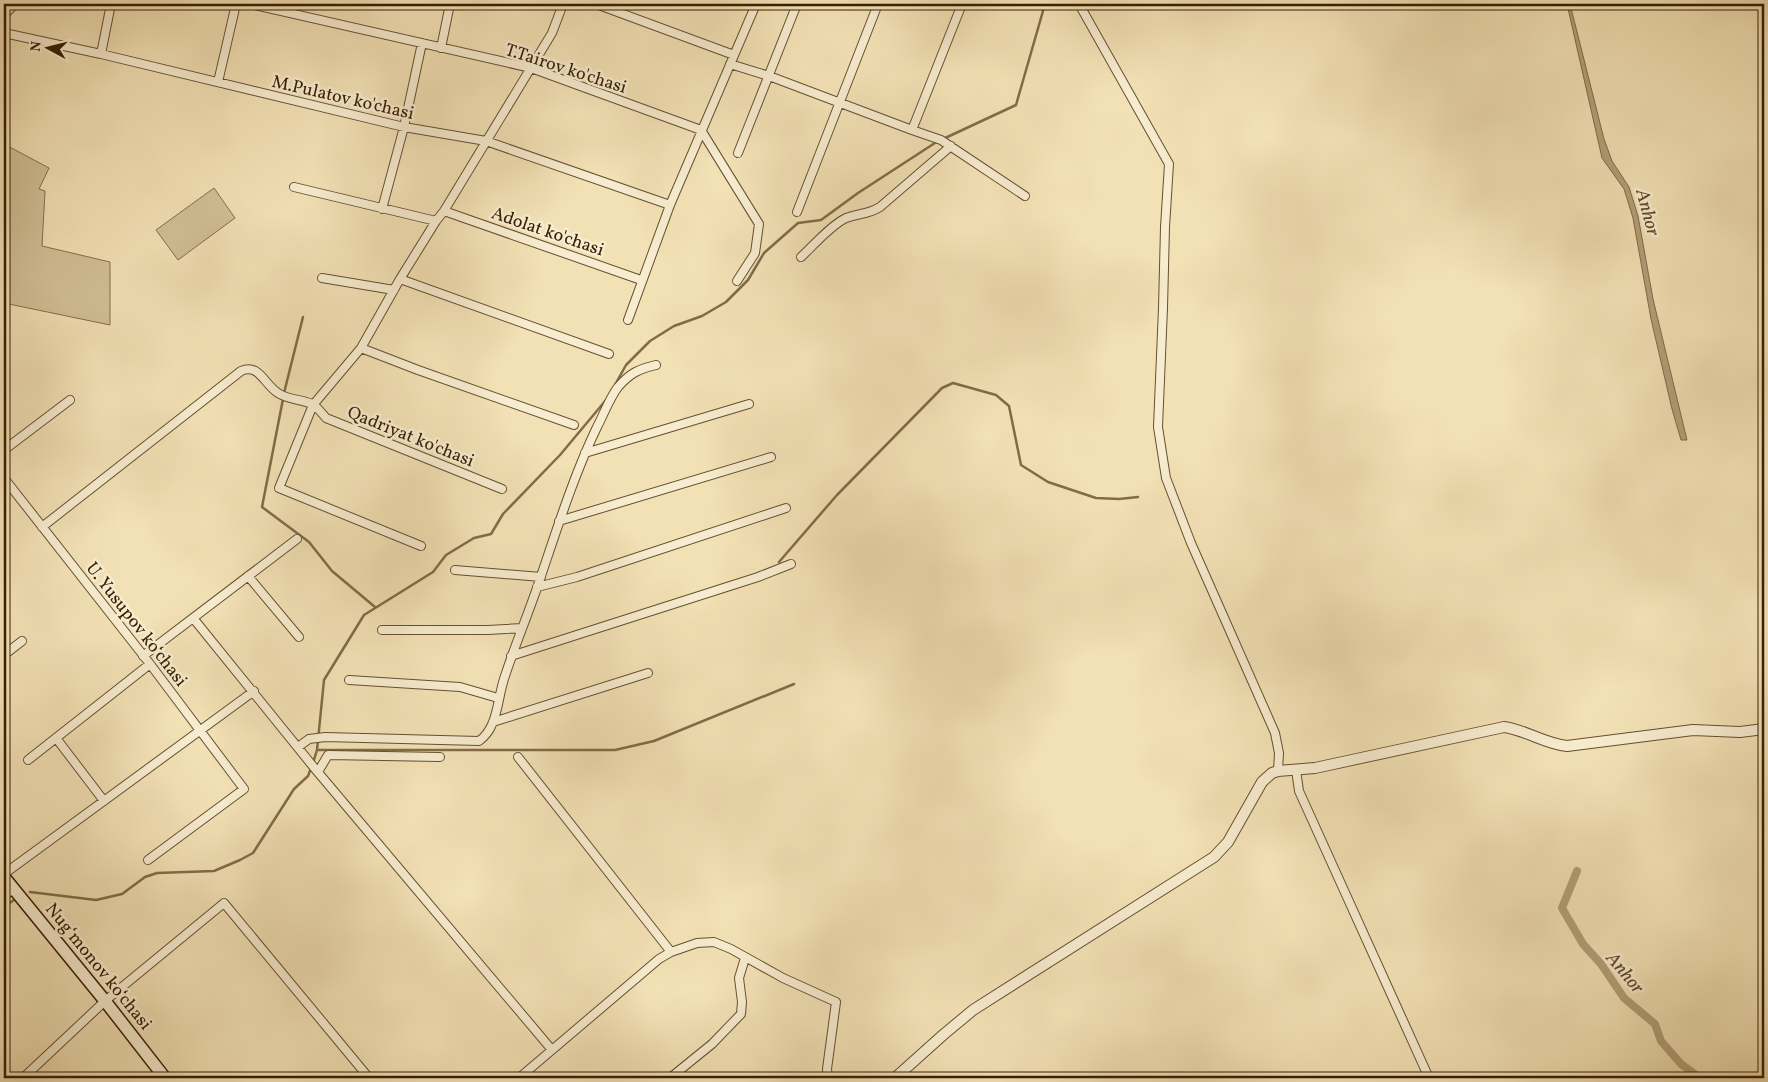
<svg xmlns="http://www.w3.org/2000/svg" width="1768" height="1082" font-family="Vollkorn,serif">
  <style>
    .green { fill: #d2c097; stroke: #856f4d }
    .water { fill: #b39f78; stroke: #826b49 }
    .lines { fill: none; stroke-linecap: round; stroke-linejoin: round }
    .stream { stroke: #826b49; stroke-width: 2.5 }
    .canal { stroke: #b39f78; stroke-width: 8 }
    .minor-casing { stroke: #664f30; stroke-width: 10 }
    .tertiary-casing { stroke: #664f30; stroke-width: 12 }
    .secondary-casing { stroke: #381e03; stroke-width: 14 }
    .minor { stroke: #f7eccf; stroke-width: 8 }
    .tertiary { stroke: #f7eccf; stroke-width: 10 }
    .secondary { stroke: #f7eccf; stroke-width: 11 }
    .labels { text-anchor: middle; stroke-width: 5; stroke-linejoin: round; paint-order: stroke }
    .street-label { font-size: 18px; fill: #381e03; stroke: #f7eccf }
    .water-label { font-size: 19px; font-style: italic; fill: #634b2c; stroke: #f7eccf }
  </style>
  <rect width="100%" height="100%" fill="#f2e1b5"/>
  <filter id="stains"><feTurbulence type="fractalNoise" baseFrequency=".004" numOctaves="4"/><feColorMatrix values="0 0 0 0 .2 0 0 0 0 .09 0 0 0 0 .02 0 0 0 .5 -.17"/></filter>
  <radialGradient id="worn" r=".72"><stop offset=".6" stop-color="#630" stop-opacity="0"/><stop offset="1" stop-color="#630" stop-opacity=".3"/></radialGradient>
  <path class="green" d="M4,144L49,168L39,189L45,191L42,246L110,262V325L4,303Z
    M214,188L235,218L178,260L156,230Z"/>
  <path class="water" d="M1567,4H1570L1604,139L1612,161L1629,187L1638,216L1653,299L1687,440H1681L1672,409L1651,319L1633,218L1624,189L1602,158Z"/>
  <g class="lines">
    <path class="stream" d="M943,139L1016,105L1045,4
      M615,385L626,365L650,341L674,326L702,316L726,302L748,280L764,253L798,223L821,220L858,193L938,141
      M284,393L303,317
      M283,399L262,507L309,542L332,571L375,607
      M779,562L837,495L942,388L953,383L996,395L1009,406L1021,465L1048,482L1096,498L1119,499L1138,497
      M317,750L324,680L364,615L433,572L446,555L474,538L491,534L503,514L560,455L606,400
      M313,763L317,750H615L654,741L794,684
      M30,892L96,900L122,894L145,877L157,873L214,871L240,860L253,853L294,789L308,776L311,768
      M4,907L14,900"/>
    <path class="canal" d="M1577,871L1562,908L1583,944L1601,964L1624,998L1655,1024L1661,1041L1681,1064L1700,1078"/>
    <defs>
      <path id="minor" d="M250,4L531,68L701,130L759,224L755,253L737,281
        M596,4L734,55
        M1079,4L1169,164L1165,227L1163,308L1158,427L1166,478L1191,543L1275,733L1279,753L1278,771
        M4,15L15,4
        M4,33L101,54L404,127L486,141L670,205
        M441,48L450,4
        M101,54L111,4
        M730,64L769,76L912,130L962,4
        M218,82L236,4
        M912,130L941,140L1025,196
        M738,153L797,4
        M294,187L436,221
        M382,209L404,127L422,43
        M444,211L641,280
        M797,212L878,4
        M801,257C813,246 831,225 846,218C859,213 867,215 880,207L951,146
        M322,278L394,290
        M400,279L609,354
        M628,320L670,205L756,4
        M361,348L418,370L574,425
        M4,450L70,400
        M585,453L749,404
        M4,478L150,664L244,789L148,860
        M559,521L771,457
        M42,527L241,371C259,363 264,384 278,393C288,400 301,399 312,404C317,407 322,413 326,418L502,489
        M421,546L279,488L313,405L361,348L400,279L436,221L444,211L552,33L563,4
        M455,570L541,577
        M248,576L299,637
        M537,587L577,577L786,508
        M193,618L316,770L552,1050
        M382,630H488L522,628
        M4,655L22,641
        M143,656L297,539
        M511,656L758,577L791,564
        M349,680L460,687L498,698
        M493,722L648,673
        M56,738L104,801
        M298,747L309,739L325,737L479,741C499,727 497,697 505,676C516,642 530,610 541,576C558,526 574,475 597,427C604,414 609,399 618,387C630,373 639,369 656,365
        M518,757L671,952
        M28,760L150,664
        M1296,770L1299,791L1429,1078
        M318,772L328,755L440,757
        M4,874L254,691
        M4,896L13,889
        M23,1078L105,1001L224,903L369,1078
        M519,1078L659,959L671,952L697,943L714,942L731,949L783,978L836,1002L827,1069L828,1078
        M670,1078L712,1044L741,1014L742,1002L739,978L745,958"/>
      <path id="tertiary" d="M895,1078L943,1035L973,1010L1214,857L1228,842L1262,782L1272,773L1278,771L1315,768L1504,727C1526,730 1545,744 1567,746L1693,730L1740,732L1764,729"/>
      <path id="secondary" d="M4,877L105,1001L165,1078"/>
    </defs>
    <use href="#minor" class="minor-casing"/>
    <use href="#tertiary" class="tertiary-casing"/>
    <use href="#secondary" class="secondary-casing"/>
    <use href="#minor" class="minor"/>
    <use href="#tertiary" class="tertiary"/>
    <use href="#secondary" class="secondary"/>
  </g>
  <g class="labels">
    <g class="street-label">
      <text transform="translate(566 68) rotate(18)" y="6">T.Tairov ko'chasi</text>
      <text transform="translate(343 97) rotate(13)" y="6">M.Pulatov ko'chasi</text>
      <text transform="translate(548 231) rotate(19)" y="6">Adolat ko'chasi</text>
      <text transform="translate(411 436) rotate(22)" y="6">Qadriyat ko'chasi</text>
      <text transform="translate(137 624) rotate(52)" y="6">U. Yusupov ko‘chasi</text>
      <text transform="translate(99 966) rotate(51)" y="6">Nugʻmonov koʻchasi</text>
    </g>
    <g class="water-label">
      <text transform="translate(1649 212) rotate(75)" y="7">Anhor</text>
      <text transform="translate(1626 972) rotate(50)" y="7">Anhor</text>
    </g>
  </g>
  <rect width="1768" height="1082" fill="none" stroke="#f2e1b5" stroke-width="20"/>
  <rect x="5" y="5" width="1758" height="1072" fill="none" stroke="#381e03" stroke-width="2.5"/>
  <rect x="10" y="10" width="1748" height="1062" fill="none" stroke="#381e03"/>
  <g transform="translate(48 48) rotate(277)" stroke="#f7eccf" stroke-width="4" paint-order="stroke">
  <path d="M0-4L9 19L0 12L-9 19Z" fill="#381e03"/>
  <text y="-8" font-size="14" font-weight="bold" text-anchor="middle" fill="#381e03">N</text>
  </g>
  <rect width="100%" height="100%" filter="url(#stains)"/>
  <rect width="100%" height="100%" fill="url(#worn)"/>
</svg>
